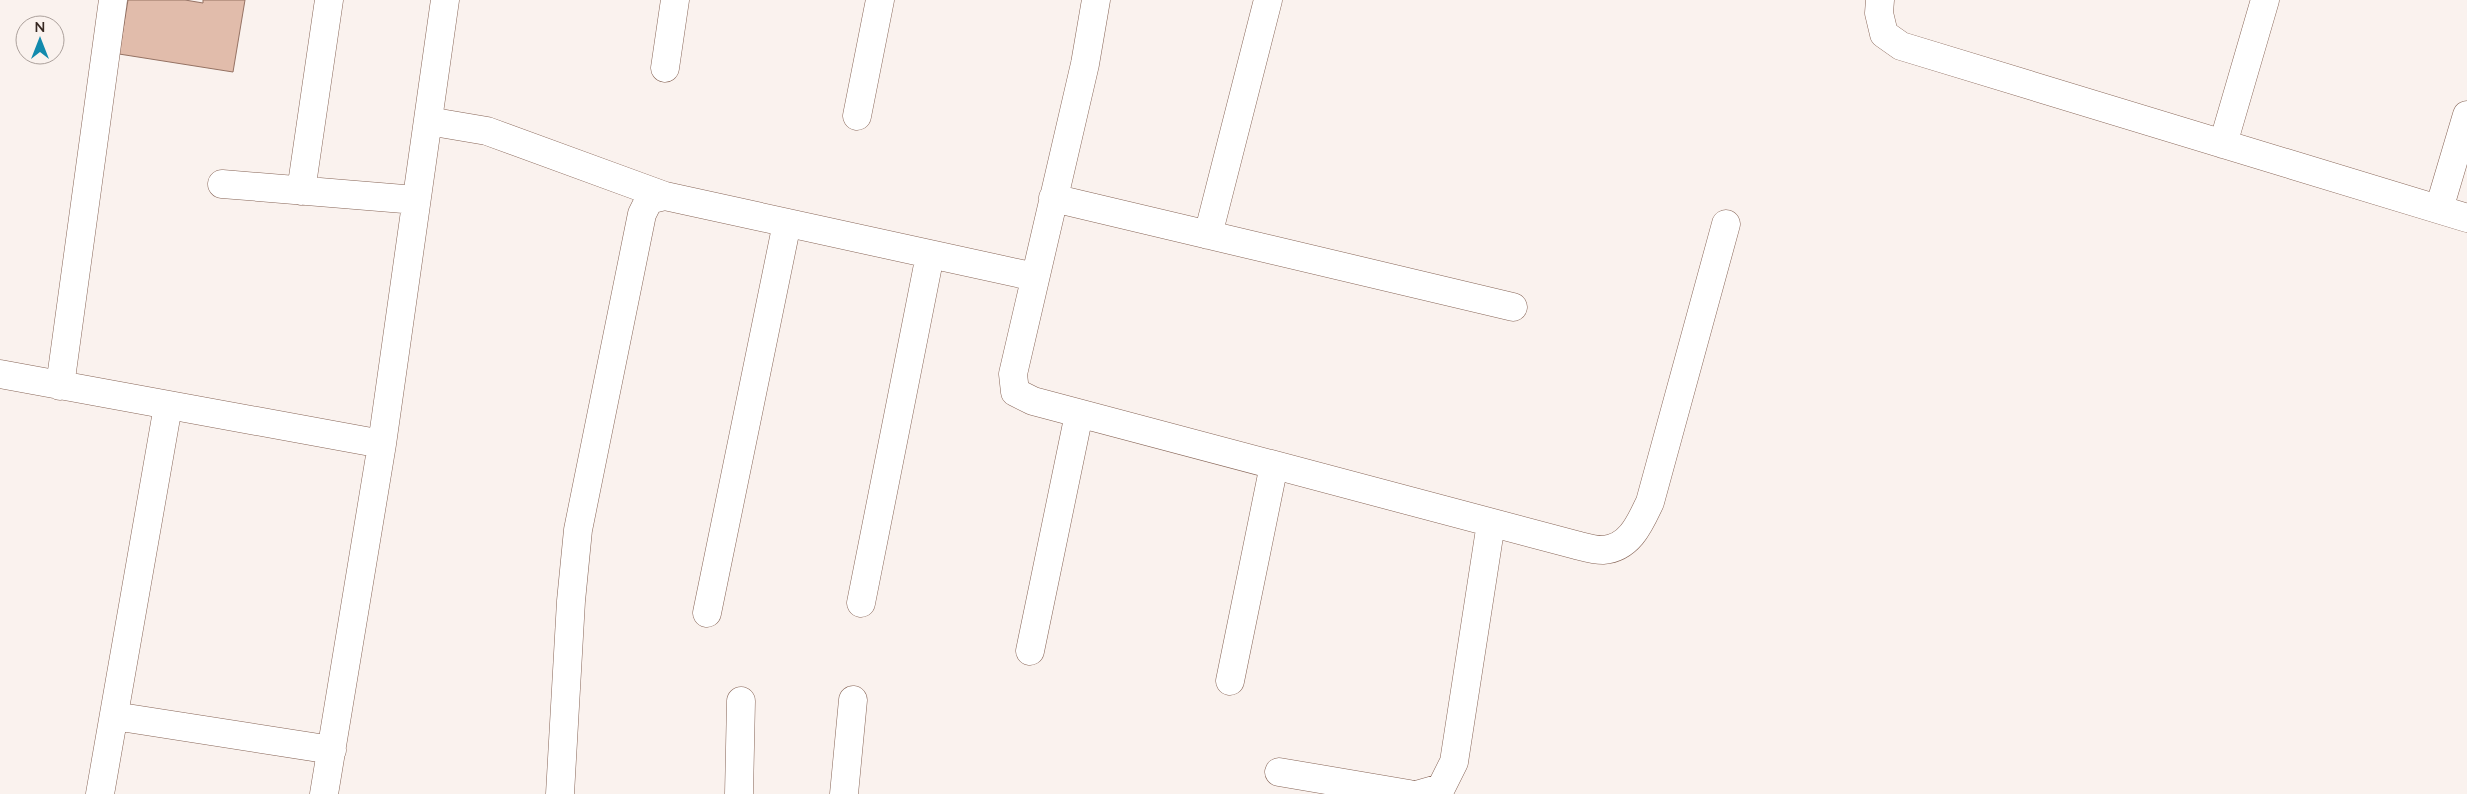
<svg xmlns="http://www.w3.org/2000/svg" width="2467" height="794" font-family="Lato,sans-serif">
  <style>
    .building { fill: #e1bcab; stroke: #957263 }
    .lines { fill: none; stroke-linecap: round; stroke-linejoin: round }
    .street-casing { stroke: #876557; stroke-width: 29 }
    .street { stroke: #fff; stroke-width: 28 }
  </style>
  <rect width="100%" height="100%" fill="#faf2ee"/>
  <path class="building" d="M128,0H185L203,3V0H245L233,72L119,54Z"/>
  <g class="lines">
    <defs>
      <path id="street" d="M1096,0L1085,64L1013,374L1015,392L1033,401L1576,545C1584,547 1594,550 1603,550C1630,548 1640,523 1650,502L1726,224
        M1880,0L1879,13L1884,34L1901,46L2467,218
        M665,68L675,0
        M857,116L880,0
        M428,121L487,131L665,196
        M2223,144L2265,0
        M222,184L416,200
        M301,191L329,0
        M1053,198L1513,307
        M2439,209L2467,115
        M1208,235L1268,0
        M0,374L382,444
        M60,386L113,0
        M861,603L930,255
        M707,613L787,223
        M1030,651L1079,414
        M1230,681L1274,465
        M114,716L332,750
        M1279,772L1409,794
        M100,794L168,406
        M324,794L382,444L445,0
        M560,794L571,601L578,530L642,214L649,200L665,196L1035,277
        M739,794L741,701
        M844,794L853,700
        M1420,794L1441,788L1454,762L1491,523"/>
    </defs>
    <use href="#street" class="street-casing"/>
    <use href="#street" class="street"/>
  </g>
  <g transform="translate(40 40)"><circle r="24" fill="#faf2ee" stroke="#aca19c"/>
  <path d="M0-4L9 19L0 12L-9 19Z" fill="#128aad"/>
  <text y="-8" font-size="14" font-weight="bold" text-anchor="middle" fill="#372822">N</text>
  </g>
</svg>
